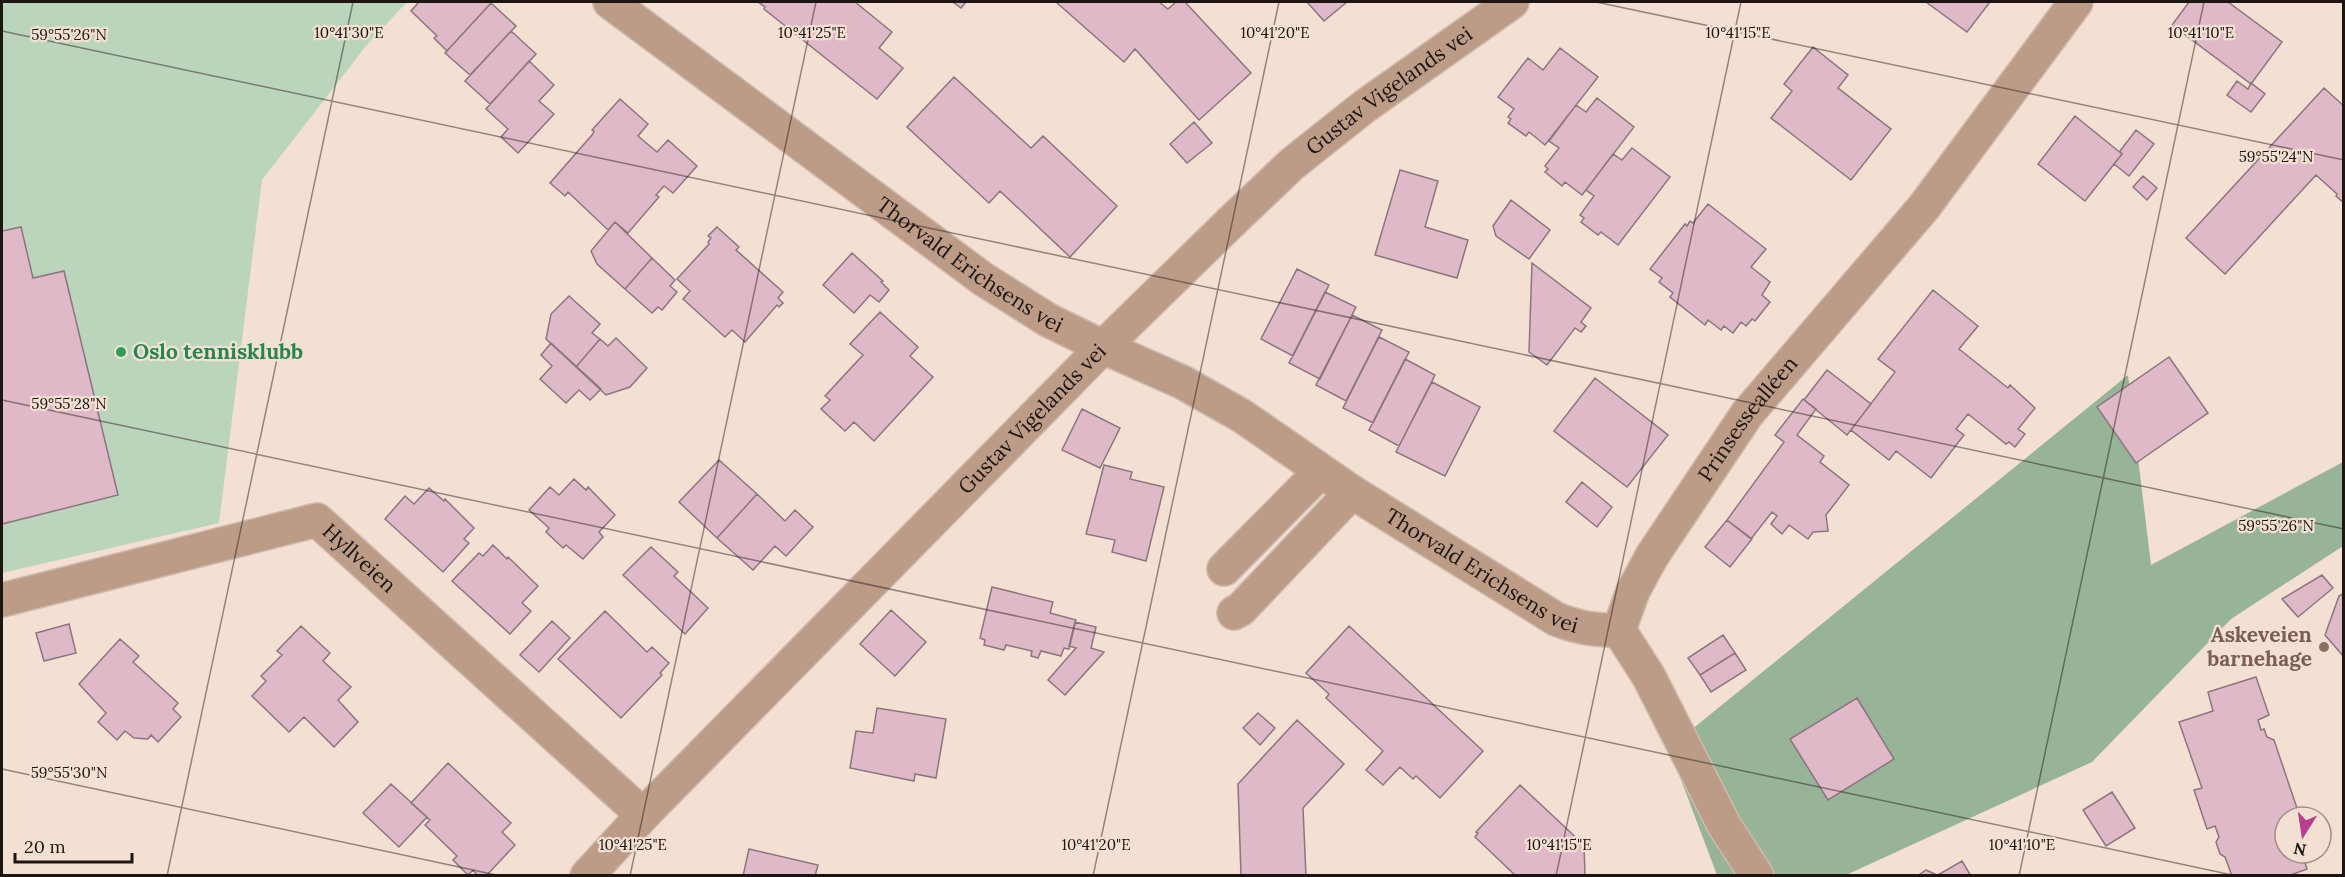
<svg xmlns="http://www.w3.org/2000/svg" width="2345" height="877" font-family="Lora,serif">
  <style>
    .green { fill: #bbd5bc }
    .forest { fill: #97b398 }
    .building { fill: #e0b9c9; stroke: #8a767e; stroke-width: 1.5 }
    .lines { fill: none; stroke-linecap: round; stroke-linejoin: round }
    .minor-casing { stroke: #cdbbb0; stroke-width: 36 }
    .minor { stroke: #bd9c87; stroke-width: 33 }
    .ticks { fill: none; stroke: #1c1511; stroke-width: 1.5; stroke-opacity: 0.45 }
    .leisure-dot { fill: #2e9e5b; stroke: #f4e0d3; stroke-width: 2 }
    .education-dot { fill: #8d6e63; stroke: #f4e0d3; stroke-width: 2 }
    .labels { text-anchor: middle; stroke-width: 4.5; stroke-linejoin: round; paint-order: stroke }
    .street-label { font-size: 21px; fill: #1c1511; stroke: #f4e0d3 }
    .leisure-label { font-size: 21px; font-weight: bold; fill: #27864d; stroke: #f4e0d3; text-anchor: start }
    .education-label { font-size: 21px; font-weight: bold; fill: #785e54; stroke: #f4e0d3; text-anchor: end }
    .ticks-label { font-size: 15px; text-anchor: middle; fill: #1c1511; stroke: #f4e0d3; stroke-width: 4.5; stroke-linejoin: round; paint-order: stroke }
  </style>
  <rect width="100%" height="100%" fill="#f4e0d3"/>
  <path class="green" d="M2,2H407L366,46L262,180L219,523L2,573Z"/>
  <path class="forest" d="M2128,375L2151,565L2343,462V546L2231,619L2092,762L1846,875H1717L1669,748Z"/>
  <path class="building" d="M419,2H492L447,51L434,38L437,36L411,11Z
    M758,2H855L892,32L879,48L903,68L877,99L764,9L765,7Z
    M953,2H966L961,8Z
    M1056,2H1159L1168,9L1176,2H1185L1251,73L1199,120L1135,49L1124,62Z
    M1307,2H1347L1324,21Z
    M1926,2H1990L1967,32Z
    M2189,2H2228L2282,42L2251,84L2172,25Z
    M491,3L516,26L470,75L445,53Z
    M511,31L536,54L490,104L465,81Z
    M1813,47L1848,75L1838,88L1891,129L1851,180L1771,118L1792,91L1784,84Z
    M1560,48L1598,77L1545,145L1529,132L1526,136L1508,123L1511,119L1508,117L1514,109L1498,97L1528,58L1543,70Z
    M529,61L554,85L539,101L554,114L518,153L501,137L508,129L486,109Z
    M954,77L1031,148L1043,136L1117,206L1070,257L1000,191L989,203L907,127Z
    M2237,81L2248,89L2251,83L2265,94L2251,112L2227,95Z
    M2324,88L2344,106V203L2336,196L2337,194L2316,175L2225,274L2186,238Z
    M1597,98L1634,127L1582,195L1565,182L1562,186L1545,172L1548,169L1545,166L1559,148L1549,141L1576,105L1586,112Z
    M620,99L648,124L638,136L657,152L668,140L697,166L673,193L664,186L656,195L659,197L628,233L615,222L608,230L568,192L565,196L550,183L592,135L594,131L592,130Z
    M2075,116L2122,154L2085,201L2038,164Z
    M1194,122L1212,143L1187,163L1170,144Z
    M2136,130L2154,144L2129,176L2114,164L2122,154L2120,151Z
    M1632,148L1670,177L1618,245L1601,232L1598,235L1581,222L1584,218L1580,215L1594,196L1586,190L1613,154L1622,160Z
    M1400,170L1438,181L1425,227L1468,240L1457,278L1375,255Z
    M2143,176L2157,188L2147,200L2133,187Z
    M1511,200L1550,230L1529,259L1496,236L1493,226Z
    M1708,204L1766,249L1751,267L1770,282L1762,295L1770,302L1755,321L1752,319L1746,326L1741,322L1733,333L1724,326L1721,330L1708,320L1705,325L1670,297L1673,293L1659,282L1662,278L1650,269L1685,224L1687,226L1690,221L1693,223Z
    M615,222L652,258L625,289L597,264L591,251Z
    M21,227L33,278L64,271L118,495L2,524V231Z
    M717,227L739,247L736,250L783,292L778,298L783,303L779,307L777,305L745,342L732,330L725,337L683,299L690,291L677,279L709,244L708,242L711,238L708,236Z
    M852,253L883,281L881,282L889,290L879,302L870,295L854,313L823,285Z
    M652,258L675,280L670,286L677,292L662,310L658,307L652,313L625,289Z
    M1532,263L1591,308L1581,322L1586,326L1581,332L1575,328L1547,365L1529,352Z
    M1297,269L1329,285L1293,356L1261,339Z
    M1933,290L1978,326L1959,349L2008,388L2010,385L2035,408L2018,429L2025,434L2015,447L2009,442L2006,444L1968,414L1956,429L1964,435L1931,478L1896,451L1889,460L1851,430L1895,372L1878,359Z
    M1325,292L1356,307L1320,379L1289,363Z
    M569,296L600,324L592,333L600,339L576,367L546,339L551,314Z
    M880,312L918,347L910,356L933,377L874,441L854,422L845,431L821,409L830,400L825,396L863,355L850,344Z
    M1352,315L1382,330L1346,401L1316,385Z
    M1379,337L1409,352L1373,423L1343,408Z
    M616,338L647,368L630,387L606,395L576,367L600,339L608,346Z
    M551,343L601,389L590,400L579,390L566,403L540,379L552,366L541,355Z
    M2169,357L2208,413L2136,463L2097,407Z
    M1405,359L1435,375L1399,446L1369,430Z
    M1827,370L1871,404L1847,435L1804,400Z
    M1595,378L1668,435L1627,487L1554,431Z
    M1432,382L1480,407L1445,476L1396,452Z
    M1803,399L1816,409L1797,435L1824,456L1820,462L1849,485L1826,515L1828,531L1813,532L1808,539L1789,525L1782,534L1771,524L1777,516L1772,512L1751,539L1727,520L1784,442L1775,435Z
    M1082,409L1120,428L1100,468L1062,450Z
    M719,460L757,494L717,538L679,502Z
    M1104,465L1132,472L1130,479L1164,487L1146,561L1112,552L1115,540L1086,534Z
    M574,479L586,490L588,487L615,515L599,532L603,537L583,559L566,545L563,548L546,532L549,528L529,510L550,487L559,495Z
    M1582,482L1612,507L1597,527L1566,502Z
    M429,488L444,501L445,499L474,528L464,539L469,543L443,572L385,519L405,496L414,504Z
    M757,494L785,521L795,510L813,527L786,556L775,546L753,570L717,538Z
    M1727,520L1752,539L1730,567L1705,547Z
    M493,545L507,559L508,557L538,586L522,603L531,611L510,634L452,581L479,553L483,556Z
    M651,547L678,572L674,576L708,608L685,634L623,575Z
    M2322,575L2333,588L2298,617L2282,599Z
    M992,587L1053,602L1050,613L1076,620L1069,649L1064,648L1061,656L1041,651L1038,658L1031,656L1032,651L1006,645L1004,650L984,645L985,640L980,638Z
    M2344,593V657L2325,635L2339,596Z
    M891,610L926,642L895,676L860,644Z
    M605,611L647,652L652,647L669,663L660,673L662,675L621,718L558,659Z
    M552,621L570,638L539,672L520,655Z
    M1075,622L1096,627L1091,648L1104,652L1065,695L1048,680L1076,648L1069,646Z
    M69,624L76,653L44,661L36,633Z
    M301,626L330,653L323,661L351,687L338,700L358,722L334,747L304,717L289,732L252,696L266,681L261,676L282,655L277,651Z
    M1349,626L1483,751L1440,798L1416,776L1413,779L1400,767L1383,785L1366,770L1383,751L1326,698L1329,694L1306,673Z
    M1723,635L1735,653L1700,675L1688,658Z
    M120,639L139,656L133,662L178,703L173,709L181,717L158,742L151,735L148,739L134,738L125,731L117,740L98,722L106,713L79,684Z
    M1735,653L1746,670L1711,692L1700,675Z
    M2256,677L2269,715L2258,720L2261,730L2264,729L2267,737L2274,740L2300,817H2285V853H2302L2307,869L2288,876H2232L2225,857L2220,854L2216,842L2219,837L2215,826L2207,829L2194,790L2202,788L2179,722L2213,711L2208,692Z
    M1857,698L1894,759L1828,800L1790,739Z
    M877,708L946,719L936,778L915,774L914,781L850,768L856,731L873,733Z
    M1258,713L1275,728L1260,745L1243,728Z
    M1297,720L1344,764L1303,808L1306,876H1241L1238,784Z
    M448,763L511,823L502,832L515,845L486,876H478L473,870L468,875L453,860L457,856L425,825L430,820L411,803Z
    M391,784L427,817L399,847L363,813Z
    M1520,785L1584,845L1585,876H1516L1475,837L1478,833L1476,832Z
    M2112,792L2135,828L2106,846L2083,810Z
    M749,849L818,865L815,876H743Z
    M1962,861L1971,876H1936Z
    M1926,870L1935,874L1936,876H1917Z"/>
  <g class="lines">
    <defs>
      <g id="minor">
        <path id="s1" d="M610,2L983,279L1048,320L1103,347L1182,382L1242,416L1352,492L1556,619C1578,628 1596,631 1619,630"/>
        <path d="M1224,569L1321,471"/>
        <path id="s2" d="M2,600L317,520L643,815"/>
        <path d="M1234,613L1241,609L1352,492"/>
        <path id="s3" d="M587,876L643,815L1103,347L1232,221L1292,164L1365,106L1512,2"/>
        <path id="s4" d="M1757,876L1724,825L1649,677L1619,630L1633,591L1652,556L1747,414L1924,207L2076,2"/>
      </g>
    </defs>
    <use href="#minor" class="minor-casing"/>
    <use href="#minor" class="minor"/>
  </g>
  <path class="ticks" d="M1596,2L2344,160M2,31L2344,529M2,400L2237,876M2,769L501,876M167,876L353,2M630,876L816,2M1093,876L1279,2M1556,876L1741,2M2019,876L2204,2"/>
  <circle class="leisure-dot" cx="121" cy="352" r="6"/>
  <circle class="education-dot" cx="2324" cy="647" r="6"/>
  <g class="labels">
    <g class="street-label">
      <text dy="7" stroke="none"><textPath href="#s3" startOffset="1124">Gustav Vigelands vei</textPath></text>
      <text dy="7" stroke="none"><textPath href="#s1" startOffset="446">Thorvald Erichsens vei</textPath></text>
      <text dy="7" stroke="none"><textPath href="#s3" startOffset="638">Gustav Vigelands vei</textPath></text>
      <text dy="7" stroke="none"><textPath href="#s4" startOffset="531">Prinsessealléen</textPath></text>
      <text dy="7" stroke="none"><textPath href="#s2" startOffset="382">Hyllveien</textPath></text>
      <text dy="7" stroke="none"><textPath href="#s1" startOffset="1044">Thorvald Erichsens vei</textPath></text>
    </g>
    <g class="leisure-label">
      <text x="133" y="359">Oslo tennisklubb</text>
    </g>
    <g class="education-label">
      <text x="2312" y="642">Askeveien<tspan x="2312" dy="24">barnehage</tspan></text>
    </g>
  </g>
  <g class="ticks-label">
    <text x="349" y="38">10°41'30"E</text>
    <text x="812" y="38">10°41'25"E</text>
    <text x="1275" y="38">10°41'20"E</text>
    <text x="1738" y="38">10°41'15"E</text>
    <text x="2201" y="38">10°41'10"E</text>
    <text x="69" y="40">59°55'26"N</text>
    <text x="2276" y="162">59°55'24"N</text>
    <text x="69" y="409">59°55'28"N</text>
    <text x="2276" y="531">59°55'26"N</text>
    <text x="69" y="778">59°55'30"N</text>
    <text x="633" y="850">10°41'25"E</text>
    <text x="1096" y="850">10°41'20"E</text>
    <text x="1559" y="850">10°41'15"E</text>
    <text x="2022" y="850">10°41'10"E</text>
  </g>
  <rect width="2345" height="877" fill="none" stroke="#1c1511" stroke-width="6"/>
  <g transform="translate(2303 835) rotate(192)"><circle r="28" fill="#f4e0d3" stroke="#9e8f85" stroke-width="1.5"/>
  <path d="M0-4.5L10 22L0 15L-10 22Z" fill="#b93e8e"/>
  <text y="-9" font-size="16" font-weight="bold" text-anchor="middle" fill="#1c1511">N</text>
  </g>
  <path d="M15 853v9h117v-9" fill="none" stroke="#1c1511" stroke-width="3"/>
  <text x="24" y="853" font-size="18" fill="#1c1511" stroke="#f4e0d3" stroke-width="4.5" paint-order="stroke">20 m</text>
</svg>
